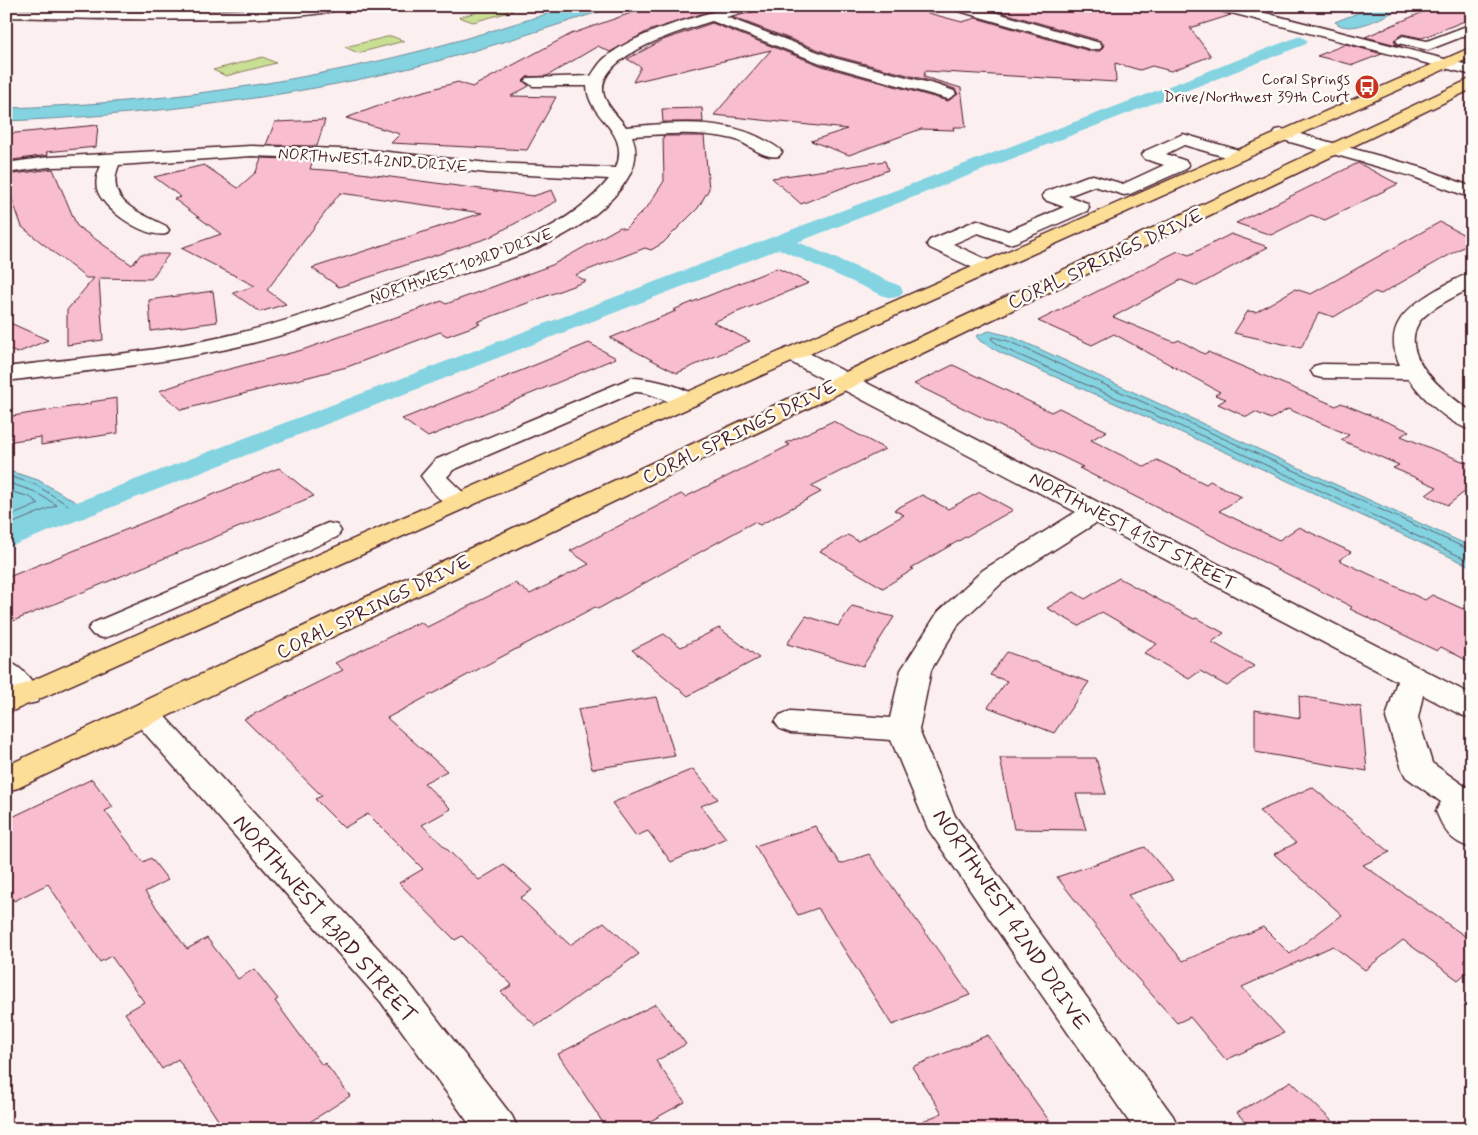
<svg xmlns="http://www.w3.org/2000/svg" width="1478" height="1135" font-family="Mynerve,sans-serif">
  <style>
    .green { fill: #c9df94; stroke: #8a7f60 }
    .water { fill: #84d3e1; stroke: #6d8b98 }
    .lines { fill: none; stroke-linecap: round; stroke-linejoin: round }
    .shore { stroke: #616774; stroke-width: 1 }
    .canal { fill: #84d3e1; fill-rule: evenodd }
    .building { fill: #f8bdce; stroke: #4a1f2b }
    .minor-casing { stroke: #4a1f2b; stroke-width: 3 }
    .major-casing { stroke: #4a1f2b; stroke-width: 3 }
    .minor { fill: #fdfcf7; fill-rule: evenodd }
    .major { fill: #fdde96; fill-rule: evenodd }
    .labels { text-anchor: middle; stroke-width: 5; stroke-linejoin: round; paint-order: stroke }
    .far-poi-label { font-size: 16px; fill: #4a1f2b; stroke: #fdfcf7; text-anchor: end }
    .far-street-label { font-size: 16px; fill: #4a1f2b; stroke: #fdfcf7 }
    .street-label { font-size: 19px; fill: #4a1f2b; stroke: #fdfcf7 }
    .near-street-label { font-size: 22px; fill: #4a1f2b; stroke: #fdfcf7 }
  </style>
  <rect width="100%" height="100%" fill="#fcefef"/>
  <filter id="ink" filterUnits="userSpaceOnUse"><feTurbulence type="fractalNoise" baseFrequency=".02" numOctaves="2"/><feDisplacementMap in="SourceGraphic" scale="10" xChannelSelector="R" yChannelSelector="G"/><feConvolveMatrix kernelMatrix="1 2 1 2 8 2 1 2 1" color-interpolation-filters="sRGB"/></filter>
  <g filter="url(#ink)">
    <path class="green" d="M498,6L513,11L473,22L459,17Z
      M391,36L404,41L358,53L345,47Z
      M263,57L276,63L226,76L213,70Z"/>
    <path class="water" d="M573,6H618C542,29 466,56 389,73C263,101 135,116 6,121V108C147,104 288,85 424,50C474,37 523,21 573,6Z
      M1375,6H1405C1388,14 1351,37 1335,22Z
      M989,331L1010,336L1033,346L1472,547V567L1232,455L1001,353L980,341L976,336Z
      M6,470L38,480L86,508L6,539Z"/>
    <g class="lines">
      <path class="shore" d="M6,475L36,485L71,507L6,533
        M6,482L33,491L57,505L6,526
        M6,490L30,497L39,504L6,518
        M1472,551L1008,341L993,337L991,339L1003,348L1234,450L1472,562"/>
      <path class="canal" d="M1300,36L1308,41L1306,44L798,242L900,286L903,291L900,296L892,298L884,296L779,249L6,548V529Z"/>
    </g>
    <path class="building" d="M651,6H726L648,31L610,52L598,46L547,76L527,77L523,81L529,86L511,96L556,97L527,150L391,143L400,134L346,118L403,97L458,82L472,87L571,34Z
      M760,6H902L962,22L976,18L1090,51H1100L1104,45L1101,41L997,11L1012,6H1212L1216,11L1231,15L1190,28L1211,56L1171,71L1152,66L1140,70L1115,63L1116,82L925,71L924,77L961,88L966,127H953L954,130L921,129L849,155L811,141L847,129L714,115L771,50L633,82L641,67L627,59L663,40L712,23L822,66L948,101L958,94L955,89L938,83L835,56L732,17L756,11Z
      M1437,6H1472V18L1422,38L1402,34L1394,40L1396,44L1401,46L1365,37Z
      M1346,44L1382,54L1353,65L1317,56Z
      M702,108L703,122H663L662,109Z
      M325,120L317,146L266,145L275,122Z
      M98,125L96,147L46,152L48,155L6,161V134Z
      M663,136H704L709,189L698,208L663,243L651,250L645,248L575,275L586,281L477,322L480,324L447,336L440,332L347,367L181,410L159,391L203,376L302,350L442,301L446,304L552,265L620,227L625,229L648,206L664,181Z
      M261,158L313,160L310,169L353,172L533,196L552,190L557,201L488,238L339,287L312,268L482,213L340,193L267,290L286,304L260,312L233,293L255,286L181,248L221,234L174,199L181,197L154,177L204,165L238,188L256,172Z
      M885,161L888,170L801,204L772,178Z
      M1358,163L1398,184L1325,220L1311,215L1271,235L1236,223Z
      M53,169L77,226L132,265L141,254H169L151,279L99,278L103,340L67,345V310L94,278H86L22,227L6,182V175Z
      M1440,222L1472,239V242L1381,294L1375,292L1334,317L1319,312L1301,348L1234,333L1248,311L1256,312L1295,289L1311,294Z
      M1231,234L1268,247L1197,286L1181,280L1113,317L1174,342L1179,340L1204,354L1208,352L1336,406L1341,403L1409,431L1401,436L1467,463L1472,459V486L1448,505L1426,495L1437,487L1393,468L1399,465L1341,440L1349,435L1288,409L1271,419L1255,412L1247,417L1218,404L1226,399L1215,395L1220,392L1114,334L1092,345L1038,321L1178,251L1189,255Z
      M777,268L809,283L713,322L750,341L677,373L610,338L676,311L673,310Z
      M213,291L217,322L151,331L149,300Z
      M6,321L48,340L17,353L6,348Z
      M589,343L616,358L428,437L402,419Z
      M953,365L1051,412L1059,408L1107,431L1091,440L1145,467L1157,460L1206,484L1210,481L1242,497L1219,511L1279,540L1299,527L1351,552L1339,560L1425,600L1432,595L1472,613V663L1441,647L1437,651L1350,609L1352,607L1079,468L1083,467L914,384Z
      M117,398L118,433L41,445V437L6,442V417L90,404V402Z
      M833,421L885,449L811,486L821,492L760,525L754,522L598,609L595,607L387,718L447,771L424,783L451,809L422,825L479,880L504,865L532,890L520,898L570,945L604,922L639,954L536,1026L501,992L512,985L462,936L455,940L399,883L423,869L368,814L344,828L315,799L322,796L244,719L343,670L335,663L420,622L427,627L515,583L530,594L589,564L570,551L681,494L685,497L718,481L790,445L786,443Z
      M279,468L314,496L6,624V578Z
      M980,492L1013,510L911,568L914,569L883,588L820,551L848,535L858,541L904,515L894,510L922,495L948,509Z
      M1119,578L1194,619L1196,618L1224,633L1212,642L1254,666L1227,686L1200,671L1189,679L1144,653L1157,644L1102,612L1079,626L1047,608L1074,592L1085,599Z
      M852,606L894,617L863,666L787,644L806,616L838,626Z
      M719,628L759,658L688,696L632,650L664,634L681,647Z
      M1007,652L1089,682L1054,733L988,707L1007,681L990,675Z
      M1299,696L1361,707L1367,771L1255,752V710L1300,718Z
      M657,697L675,756L592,769L578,709Z
      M1000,758H1096L1106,794H1076L1086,830L1014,829Z
      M693,769L718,799L701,806L726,838L671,862L648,831L636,836L612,803Z
      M92,779L113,807L105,811L143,862L151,858L168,880L145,892L187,949L207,938L238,979L254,969L278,999L275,1001L322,1065L325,1063L350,1096L299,1129H224L178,1059L162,1069L125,1013L144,1002L111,956L100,962L48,884L14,901L6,890V820Z
      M1312,787L1390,852L1363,865L1472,941V968L1458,980L1403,940L1365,970L1333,946L1242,987L1284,1033L1226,1060L1190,1017L1177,1023L1129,969L1057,877L1145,847L1173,880L1128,895L1183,961L1263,927L1290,954L1342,915L1274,854L1296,843L1259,811Z
      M815,826L840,864L869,854L970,995L892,1025L818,908L798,915L755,846Z
      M656,1004L686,1044L656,1061L685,1102L636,1129H607L558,1054Z
      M988,1035L1055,1129H904L942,1113L912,1067Z
      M1291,1081L1340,1129H1252L1237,1113Z"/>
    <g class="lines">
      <defs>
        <path id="minor" d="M345,6C327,26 49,18 6,17V9L172,12Z
          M734,6H758L756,9L726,17L834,58L937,85L954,91L956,94L948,99L823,64L712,21C684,30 592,56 604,96C608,108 619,117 626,127C672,123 725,117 766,141C772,144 778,147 782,152L779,156C763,160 749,143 733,139C700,131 666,134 632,136C640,156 633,172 621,188C575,247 494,262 428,285C357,311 286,338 212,352C144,366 75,372 6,381V367C84,357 163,352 239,333C302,318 362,294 423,274C488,253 564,235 609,179L488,173L370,160L251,156L119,165C104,202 139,212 166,226L169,230L166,234C146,239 102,209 97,189C95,180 98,173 101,166L49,167L6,173V163L49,157L251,146L370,150L488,163L616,168C631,129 588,120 587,86H533L525,81L528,78L591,76C595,70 599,63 605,58C636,32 695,17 734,6Z
          M950,6H973L1100,43L1102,46L1100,49H1090L952,9Z
          M1214,6H1238L1472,66V75L1216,9Z
          M1472,24V33L1428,50L1398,43L1396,40L1403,36L1427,41Z
          M1282,129L1423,168L1472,187V198L1411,176L1276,138L1274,134L1276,130Z
          M1183,134L1242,151L1245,155L1242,159L1236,160L1184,145L1166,154L1186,161L1189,165L1186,169L1130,194L1124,195L1094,186L1068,196L1087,203L1089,207L1087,211L1016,242L1009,244L978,233L953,244L994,263L997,267L994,271L987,273L980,271L930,248L927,244L930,240L977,220L1008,231L1064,207L1045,200L1042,196L1045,192L1087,176L1093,175L1123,184L1164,165L1145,159L1142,155L1145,151Z
          M1472,273V288C1457,295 1426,310 1418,324C1399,359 1448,395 1472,412V430C1448,424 1423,398 1409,379L1322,378L1314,376L1311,371L1314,366L1322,364L1400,365C1382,327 1406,308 1436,290C1448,284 1459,276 1472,273Z
          M793,347L801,349L1472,695V718L1461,715L1423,695L1418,718L1432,763L1466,787L1472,785V848C1451,842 1444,831 1436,811L1441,802L1406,777L1402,769L1386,718L1397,681L1096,523L1003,582L959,623L931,670L919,730L955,816L1173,1116L1179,1129H1134L928,829L891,740L791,733L780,729L775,722L780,715L791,711L890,718L901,670L938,612L983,570L1076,512L785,359L782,354L785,349Z
          M631,378C648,378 689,386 699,400L695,405C674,410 656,391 635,392L453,470L447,477L473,502L469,507C447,513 433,493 421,476L435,460Z
          M328,523L337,525L341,531L337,537L113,635L103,638L93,635L88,629L93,623Z
          M6,661C22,666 33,681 41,695L37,702C4,711 6,685 6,661Z
          M146,705L157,708L407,980L512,1116L518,1129H473L381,1002L135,722L130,715L135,708Z"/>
        <path id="major" d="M1472,47V57L6,714V692Z
          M1472,78V89L18,788L6,791V766Z"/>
      </defs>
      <use href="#minor" class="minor-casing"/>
      <use href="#major" class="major-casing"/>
      <use href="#minor" class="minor"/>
      <use href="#major" class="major"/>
    </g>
  </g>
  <defs>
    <symbol id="bus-disc" viewBox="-11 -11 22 22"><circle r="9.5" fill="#c8321e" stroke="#fdfcf7"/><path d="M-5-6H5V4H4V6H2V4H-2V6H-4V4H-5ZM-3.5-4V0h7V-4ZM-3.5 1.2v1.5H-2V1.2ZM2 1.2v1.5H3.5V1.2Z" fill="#fff"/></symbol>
  </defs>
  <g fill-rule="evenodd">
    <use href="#bus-disc" x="1353" y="73" width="28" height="28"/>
  </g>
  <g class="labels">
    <g class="far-poi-label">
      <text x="1350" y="84">Coral Springs<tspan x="1350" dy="18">Drive/Northwest 39th Court</tspan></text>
    </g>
    <g class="far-street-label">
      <text transform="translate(373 159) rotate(4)" y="6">NORTHWEST 42ND DRIVE</text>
      <text transform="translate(461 265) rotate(-20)" y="6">NORTHWEST 103RD DRIVE</text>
    </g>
    <g class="street-label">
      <text transform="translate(1105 258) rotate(-25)" y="7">CORAL SPRINGS DRIVE</text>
      <text transform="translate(739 431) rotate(-26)" y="7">CORAL SPRINGS DRIVE</text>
      <text transform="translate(1133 530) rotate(28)" y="7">NORTHWEST 41ST STREET</text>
      <text transform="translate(373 606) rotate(-26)" y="7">CORAL SPRINGS DRIVE</text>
    </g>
    <g class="near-street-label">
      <text transform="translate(326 918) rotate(49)" y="8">NORTHWEST 43RD STREET</text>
      <text transform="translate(1012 919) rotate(56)" y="8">NORTHWEST 42ND DRIVE</text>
    </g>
  </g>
  <rect width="1478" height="1135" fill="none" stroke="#fdfcf7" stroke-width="25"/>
  <rect x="12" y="12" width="1453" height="1110" fill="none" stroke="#4a1f2b" stroke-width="2" filter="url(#ink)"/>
</svg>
